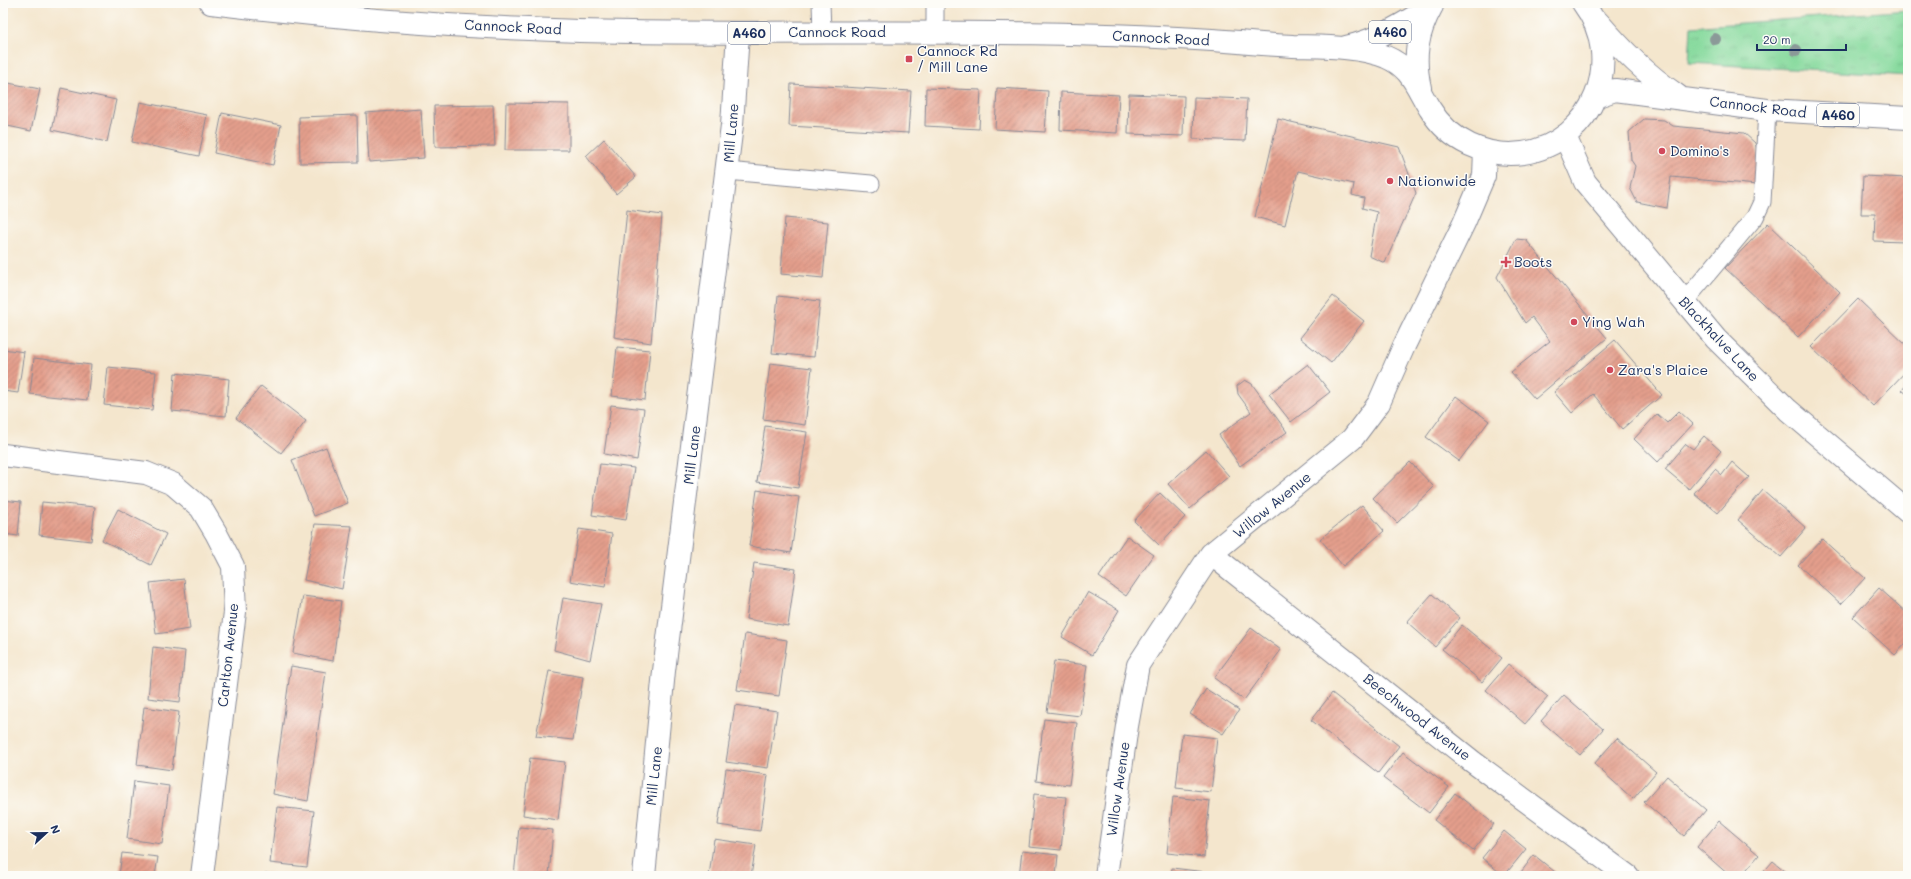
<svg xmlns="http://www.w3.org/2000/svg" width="1911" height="879" font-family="Mali,sans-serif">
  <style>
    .grass { fill: url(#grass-tufts); stroke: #50847c }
    .building { fill: url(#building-hatch) }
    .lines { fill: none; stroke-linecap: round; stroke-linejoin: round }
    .lane-casing { stroke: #888a96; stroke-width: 19 }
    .street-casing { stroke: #888a96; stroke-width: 24 }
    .secondary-casing { stroke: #888a96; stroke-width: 24 }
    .highway-casing { stroke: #888a96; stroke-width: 24 }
    .lane { stroke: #fff; stroke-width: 17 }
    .street { stroke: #fff; stroke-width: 22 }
    .secondary { stroke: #fff; stroke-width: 22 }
    .highway { stroke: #fff; stroke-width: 22 }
    .tree { fill: #8b9998 }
    .poi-dot { fill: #d1495b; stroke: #fdfcf7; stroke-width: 1.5 }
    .labels { text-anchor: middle; stroke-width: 3; stroke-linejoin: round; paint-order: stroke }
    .shield { fill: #fdfcf7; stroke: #5f6c8c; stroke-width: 1 }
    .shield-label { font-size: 13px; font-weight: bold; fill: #1b2f5e }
    .street-label { font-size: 14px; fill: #1b2f5e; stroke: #fdfcf7 }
    .poi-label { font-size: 14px; fill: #1b2f5e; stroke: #fdfcf7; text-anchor: start }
  </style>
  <defs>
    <pattern id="grass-tufts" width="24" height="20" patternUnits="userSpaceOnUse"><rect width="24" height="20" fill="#84d99b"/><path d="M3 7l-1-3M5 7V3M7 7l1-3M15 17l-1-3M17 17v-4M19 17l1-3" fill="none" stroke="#71bb88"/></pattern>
    <pattern id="building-hatch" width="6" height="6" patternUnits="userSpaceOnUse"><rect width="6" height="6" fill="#e49f8c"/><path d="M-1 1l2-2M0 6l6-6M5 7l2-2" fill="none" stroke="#b88276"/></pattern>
  </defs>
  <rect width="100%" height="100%" fill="#fdfcf7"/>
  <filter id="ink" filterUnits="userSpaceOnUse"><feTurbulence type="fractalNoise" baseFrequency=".025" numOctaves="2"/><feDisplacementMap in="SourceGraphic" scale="8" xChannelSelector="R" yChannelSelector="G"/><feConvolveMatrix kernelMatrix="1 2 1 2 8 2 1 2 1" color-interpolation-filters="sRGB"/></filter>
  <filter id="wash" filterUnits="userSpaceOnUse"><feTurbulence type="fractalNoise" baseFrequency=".012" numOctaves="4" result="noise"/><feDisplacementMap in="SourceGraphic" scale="16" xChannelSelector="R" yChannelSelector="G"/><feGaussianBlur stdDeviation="0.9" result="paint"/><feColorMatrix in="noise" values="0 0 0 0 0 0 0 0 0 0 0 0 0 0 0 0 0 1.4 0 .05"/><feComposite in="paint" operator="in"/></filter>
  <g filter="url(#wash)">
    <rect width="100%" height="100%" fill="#f4e6cd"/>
    <path class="grass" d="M1908,10V76L1689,63L1691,27Z"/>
    <g id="blocks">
      <path class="building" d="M3,82L40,89L31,131L3,125Z
        M791,84L911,91L908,133L789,126Z
        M61,88L116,100L107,142L52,130Z
        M926,88L981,90L979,129L925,126Z
        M997,88L1048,91L1045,132L995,129Z
        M1061,92L1119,95L1117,133L1060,130Z
        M1129,94L1184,96L1183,136L1128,134Z
        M1194,97L1247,99L1245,141L1193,139Z
        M140,102L207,115L199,156L132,142Z
        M506,103L569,104V150H505Z
        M493,105L495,146L435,147L434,106Z
        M421,109L424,158L369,162L366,113Z
        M222,113L281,125L273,165L214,153Z
        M357,115L358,162L300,163L299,117Z
        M1278,119L1399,147L1416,193L1385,263L1369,256L1377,212L1362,208L1364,198L1352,195L1354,184L1298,171L1285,225L1255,217Z
        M1644,119L1664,120L1673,126L1744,133L1755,143L1758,153L1757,185L1671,177L1667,208L1637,202L1630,188L1635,166L1631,160L1629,132Z
        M604,139L636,177L616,194L586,156Z
        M1863,176L1908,178L1905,242L1874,241L1875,214H1861Z
        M627,210L662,215L651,343L614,337Z
        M785,218L828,222L823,278L781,274Z
        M1768,223L1840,292L1798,337L1725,268Z
        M1516,239L1526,240L1607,338L1535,399L1511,372L1550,341L1532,317L1525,323L1497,277Z
        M778,296L820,301L814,357L772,353Z
        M1333,296L1364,321L1331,363L1300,338Z
        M1858,299L1908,347V369L1873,406L1811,347Z
        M1615,340L1662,395L1622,429L1593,394L1572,413L1554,392Z
        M617,347L650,350L645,400L612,396Z
        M3,349L24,352L18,393L3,391Z
        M34,358L91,365L87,400L30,394Z
        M770,363L812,368L805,425L763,419Z
        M1308,364L1330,392L1291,422L1269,394Z
        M108,367L156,372L152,410L104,405Z
        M175,373L229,379L226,416L172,411Z
        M1245,380L1252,384L1287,432L1240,466L1219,435L1251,412L1238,394L1237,386Z
        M1908,383V395L1902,390Z
        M261,386L306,421L281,453L236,418Z
        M1456,396L1489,421L1459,461L1426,437Z
        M611,405L644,409L637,460L604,454Z
        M1679,411L1693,424L1658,462L1634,439L1657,414L1667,423Z
        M765,426L807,432L798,488L757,482Z
        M1704,436L1721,451L1689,489L1665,469L1686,444L1693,449Z
        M326,447L348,503L314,516L292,460Z
        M1206,450L1229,476L1190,509L1168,484Z
        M1410,462L1434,487L1397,523L1373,498Z
        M1732,462L1749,477L1718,513L1694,493L1715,469L1722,475Z
        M600,464L634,468L626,520L592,515Z
        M757,490L799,497L791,553L749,546Z
        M1763,490L1806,528L1781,557L1738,520Z
        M1160,493L1185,517L1159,545L1134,521Z
        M3,500L21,502L18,536L3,534Z
        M42,502L95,507L91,541L39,535Z
        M1362,505L1384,531L1343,566L1320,539Z
        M118,509L166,534L151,565L102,540Z
        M315,524L352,526L342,589L304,580Z
        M579,529L612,534L605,587L570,581Z
        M1127,536L1154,555L1126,596L1099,577Z
        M1822,539L1865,578L1841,604L1798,565Z
        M754,563L796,569L788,626L746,619Z
        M184,579L190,629L156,634L150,583Z
        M1879,588L1908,614V641L1895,655L1853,617Z
        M1088,592L1119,610L1092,655L1062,637Z
        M1432,594L1460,618L1435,647L1407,622Z
        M303,596L341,601L333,661L293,653Z
        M563,598L601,604L590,660L554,650Z
        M1462,625L1502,658L1482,682L1442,649Z
        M1251,628L1281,650L1244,700L1214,678Z
        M745,634L787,640L779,696L737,690Z
        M153,647L185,651L180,702L148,698Z
        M1054,661L1087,665L1080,716L1047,712Z
        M1508,664L1548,697L1525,724L1486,690Z
        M291,666L326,672L308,801L273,794Z
        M549,671L583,677L573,740L536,736Z
        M1206,689L1239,710L1223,734L1190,714Z
        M1332,693L1399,746L1378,773L1311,720Z
        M1564,695L1603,729L1580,755L1541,721Z
        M735,705L777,711L768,768L726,762Z
        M144,707L179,712L172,770L137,765Z
        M1044,719L1077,723L1069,785L1036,781Z
        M1182,734L1217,738L1211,792L1176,788Z
        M1617,738L1656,772L1633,799L1594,764Z
        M1403,752L1449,787L1429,813L1383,778Z
        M530,758L565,762L558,820L523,815Z
        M726,769L768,775L760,831L718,825Z
        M1667,776L1706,810L1684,836L1644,802Z
        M134,781L169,786L162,844L127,839Z
        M1455,793L1494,824L1473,851L1434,820Z
        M1034,794L1066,797L1061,850L1029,847Z
        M1173,797L1210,801L1204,857L1167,853Z
        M277,807L314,811L307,867L270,863Z
        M1719,821L1759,855L1741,876H1730L1697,847Z
        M519,827L553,830L549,876H514Z
        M1504,831L1526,849L1504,876L1482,858Z
        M714,839L756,845L751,876H709Z
        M1022,851L1058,855L1056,876H1019Z
        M122,853L158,857L155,876H119Z
        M1534,855L1560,876H1518Z
        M1773,861L1791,876H1760Z
        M1172,868L1206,872V876H1171Z
        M265,873L281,875V876H264Z"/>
    </g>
  </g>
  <g filter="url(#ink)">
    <use href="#blocks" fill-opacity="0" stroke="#888a96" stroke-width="1"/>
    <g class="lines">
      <defs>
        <path id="lane" d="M821,3L822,32
          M935,3V32
          M727,171L871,184
          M1684,302L1755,217L1762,202L1767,110"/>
        <path id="street" d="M3,455L146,473L173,484L201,508L216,533L233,566L235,612L202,876
          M1211,554L1473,762L1628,876
          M644,876L664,671L732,125L738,33
          M1106,876L1127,726L1138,665L1211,554L1352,439L1379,403L1404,346L1464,223L1484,176L1485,151"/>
        <path id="secondary" d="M1565,136L1585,182L1716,339L1788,410L1908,512"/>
        <path id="highway" d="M211,3C349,20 492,30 631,32C833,35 1036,27 1239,42C1257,44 1275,45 1293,46C1324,47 1357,46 1386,57C1412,68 1416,87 1430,109C1449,141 1486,158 1523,153C1594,142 1626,60 1583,3
          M1598,22C1623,51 1646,74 1678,96
          M1346,47C1378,40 1405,23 1432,6
          M1420,88C1413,57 1417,33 1432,6
          M1595,97L1615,90L1767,110L1908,118"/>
      </defs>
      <use href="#lane" class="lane-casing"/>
      <use href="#street" class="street-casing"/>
      <use href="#secondary" class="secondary-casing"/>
      <use href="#highway" class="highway-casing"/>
      <use href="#lane" class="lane"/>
      <use href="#street" class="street"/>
      <use href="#secondary" class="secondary"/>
      <use href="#highway" class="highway"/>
    </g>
    <g class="tree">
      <circle cx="1715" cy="39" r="6"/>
      <circle cx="1796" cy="50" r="6"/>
    </g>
  </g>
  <g class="poi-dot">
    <rect x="905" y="55" width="8" height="8" rx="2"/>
    <circle cx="1662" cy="151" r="4"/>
    <circle cx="1390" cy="181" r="4"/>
    <path d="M1504 256h4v4h4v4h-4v4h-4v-4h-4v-4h4z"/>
    <circle cx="1574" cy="322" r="4"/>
    <circle cx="1610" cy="370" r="4"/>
  </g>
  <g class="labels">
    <g class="shield">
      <rect x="1369" y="21" width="42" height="22" rx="3"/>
      <rect x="728" y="22" width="42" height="22" rx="3"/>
      <rect x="1817" y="104" width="42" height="22" rx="3"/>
    </g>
    <g class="shield-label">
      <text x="1390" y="37">A460</text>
      <text x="749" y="38">A460</text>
      <text x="1838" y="120">A460</text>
    </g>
    <g class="street-label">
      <text transform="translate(513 27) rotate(3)" y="5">Cannock Road</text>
      <text x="837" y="37">Cannock Road</text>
      <text transform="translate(1161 38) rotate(3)" y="5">Cannock Road</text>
      <text transform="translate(1758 107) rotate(7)" y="5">Cannock Road</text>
      <text transform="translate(731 133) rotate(-85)" y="5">Mill Lane</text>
      <text transform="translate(1719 339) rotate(47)" y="5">Blackhalve Lane</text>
      <text transform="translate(692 455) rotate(-83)" y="5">Mill Lane</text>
      <text transform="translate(1272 505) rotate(-39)" y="5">Willow Avenue</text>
      <text transform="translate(228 655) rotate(-84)" y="5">Carlton Avenue</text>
      <text transform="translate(1417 717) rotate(38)" y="5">Beechwood Avenue</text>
      <text transform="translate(654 776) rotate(-84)" y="5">Mill Lane</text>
      <text transform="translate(1118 789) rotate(-82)" y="5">Willow Avenue</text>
    </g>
    <g class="poi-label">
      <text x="917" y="56">Cannock Rd<tspan x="917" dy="16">/ Mill Lane</tspan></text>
      <text x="1670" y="156">Domino's</text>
      <text x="1398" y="186">Nationwide</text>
      <text x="1514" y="267">Boots</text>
      <text x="1582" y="327">Ying Wah</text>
      <text x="1618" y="375">Zara's Plaice</text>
    </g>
  </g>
  <rect width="1911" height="879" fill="none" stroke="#fdfcf7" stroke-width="16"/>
  <g transform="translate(46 833) rotate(68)" stroke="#fdfcf7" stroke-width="3" paint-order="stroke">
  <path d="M0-3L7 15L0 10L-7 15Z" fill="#1b2f5e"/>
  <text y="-6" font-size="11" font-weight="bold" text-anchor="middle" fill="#1b2f5e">N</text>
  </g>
  <path d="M1757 44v6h89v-6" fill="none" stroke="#1b2f5e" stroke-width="2"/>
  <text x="1763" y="44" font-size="12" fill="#1b2f5e" stroke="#fdfcf7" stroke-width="3" paint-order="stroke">20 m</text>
</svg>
